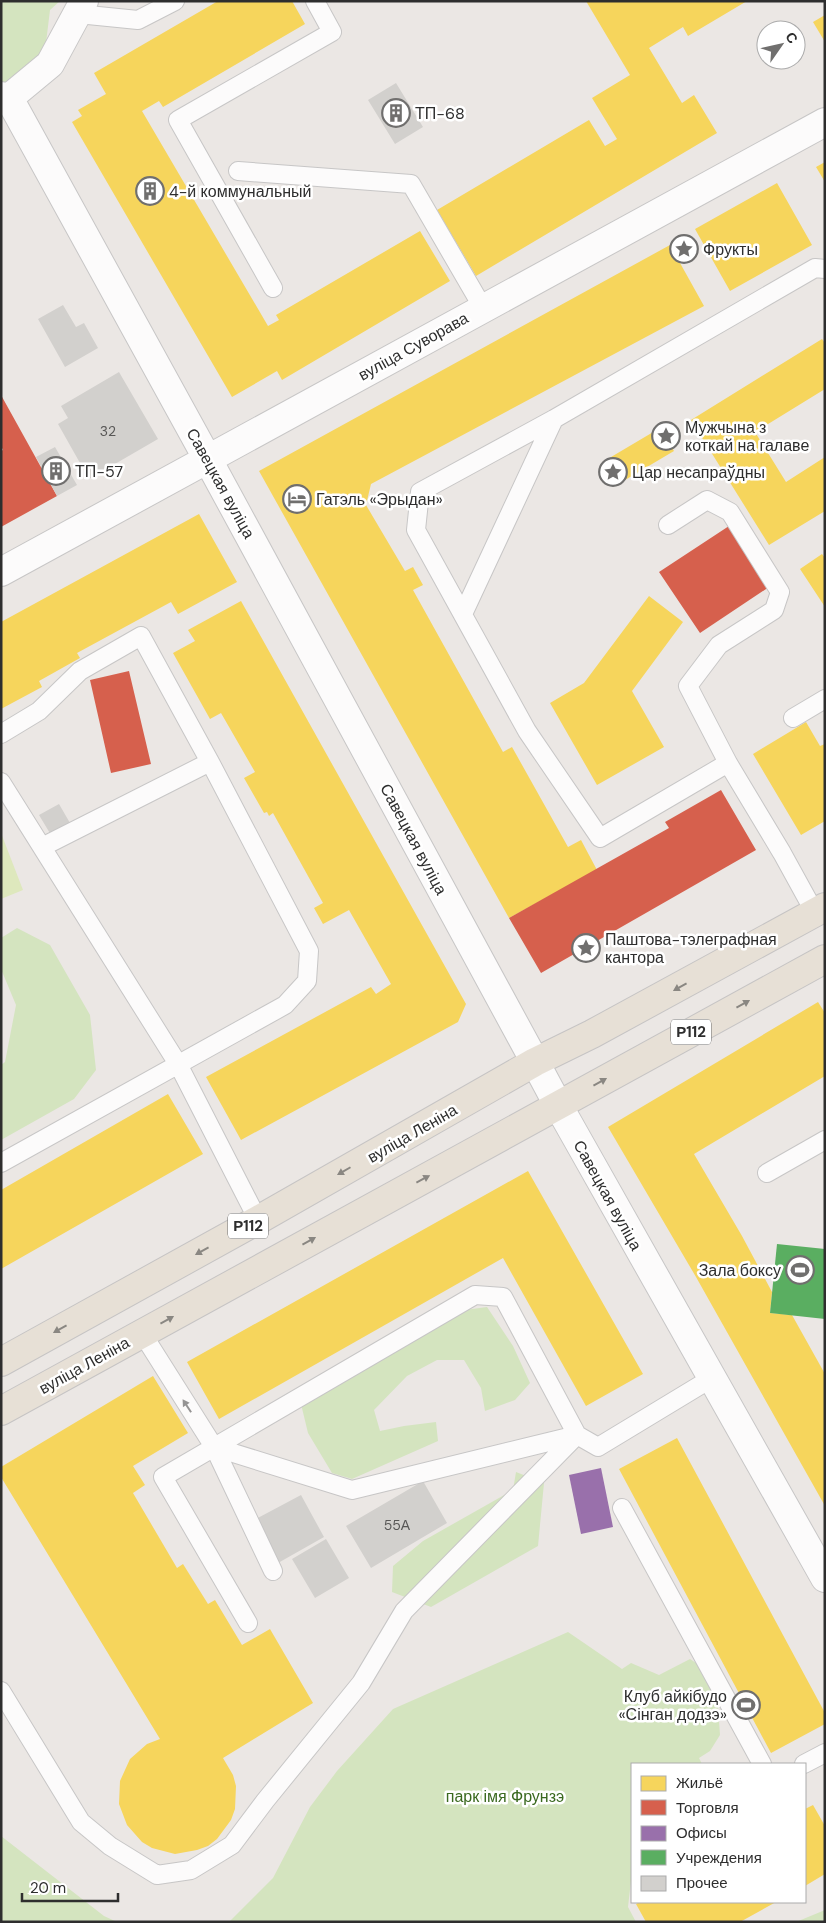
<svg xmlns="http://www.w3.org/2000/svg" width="826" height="1923" font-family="'DM Sans',sans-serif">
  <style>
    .green { fill: #d4e4bf }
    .pitch { fill: #dee8bd }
    .homes { fill: #f6d55c }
    .shops { fill: #d6604d }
    .offices { fill: #9970ab }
    .public { fill: #5aae61 }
    .building { fill: #d2d0cd }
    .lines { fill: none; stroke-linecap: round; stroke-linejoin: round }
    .service-casing { stroke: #c7c6c6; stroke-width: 20 }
    .pedestrian-casing { stroke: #c7c6c6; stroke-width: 30 }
    .minor-casing { stroke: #c7c6c6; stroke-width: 30 }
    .tertiary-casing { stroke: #c7c6c6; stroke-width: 30 }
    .primary-casing { stroke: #c6c4c4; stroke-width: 30 }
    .service { stroke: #fcfbfb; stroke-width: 18 }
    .pedestrian { stroke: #fcfbfb; stroke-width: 28 }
    .minor { stroke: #fcfbfb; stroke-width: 28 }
    .tertiary { stroke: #fcfbfb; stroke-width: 28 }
    .primary { stroke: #e7e0d6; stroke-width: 28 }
    .oneway { fill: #8a8782 }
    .oneway2 { fill: #959494 }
    .labels { text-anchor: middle; stroke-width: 5; stroke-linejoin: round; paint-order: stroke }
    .number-label { font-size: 14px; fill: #585756 }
    .shield { fill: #fff; stroke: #6d6d6d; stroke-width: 1 }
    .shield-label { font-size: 15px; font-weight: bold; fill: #2e2e2e }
    .poi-label { font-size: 16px; fill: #2e2e2e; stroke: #fff; text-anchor: start }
    .street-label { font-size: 16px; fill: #2e2e2e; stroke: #fff }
    .park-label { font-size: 16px; fill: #3a691f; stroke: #fff }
  </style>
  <rect width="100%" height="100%" fill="#ebe7e4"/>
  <path class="green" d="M1,1H60L50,10L45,51L23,82L1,86Z
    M17,928L50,945L90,1015L96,1070L74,1099L1,1140V1065L5,1062L16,1005L1,969V938Z
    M487,1307L513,1346L530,1383L515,1400L485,1411L481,1388L464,1360H437L407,1376L374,1410L380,1431L404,1426L436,1422L438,1441L352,1479L332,1473L308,1433L301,1404L465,1310Z
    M516,1472L544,1483L538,1546L431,1607L392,1592L393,1566L423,1541L513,1490Z
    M568,1632L622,1669L631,1663L659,1675L690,1659L705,1669L717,1693L720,1735L710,1751L699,1758L702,1764H632V1872L628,1907L636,1922H229L273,1878L310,1807L337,1771L393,1709Z
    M1,1836L104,1916L117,1922H1Z
    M825,1910V1922H796Z"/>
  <path class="pitch" d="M1,833L23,890L1,899Z"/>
  <path class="homes" d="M218,1H292L305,24L163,107L159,101L142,111L268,326L279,320L276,315L420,231L450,281L282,380L277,371L232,397L72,122L82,116L78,110L106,94L94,73Z
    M586,1H747L688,36L683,27L649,48L682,103L694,95L717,133L476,276L437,210L589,120L605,146L617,139L592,98L630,75Z
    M825,15V42L813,22Z
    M825,162V182L816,167Z
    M777,183L812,245L730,291L695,229Z
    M670,245L704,306L371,484L366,505L405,571L413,567L423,585L413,590L503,752L512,747L568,847L581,840L597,870L509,918L259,471Z
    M822,339L825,343V389L755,432L786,482L825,457V511L769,545L691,420Z
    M660,428L674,451L620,483L606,460Z
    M199,514L237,582L178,614L171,602L77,653L80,658L39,681L42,687L1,709V622Z
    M822,554L825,558V607L800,569Z
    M649,596L683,622L632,691L664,747L597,785L550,703L584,683Z
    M241,601L466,1004L458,1022L241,1140L206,1077L371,987L376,994L391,984L349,910L323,924L314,908L323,903L273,813L269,816L267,812L264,813L244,778L255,772L221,713L210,719L173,653L195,641L188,630Z
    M806,722L820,746L825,744V821L801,835L753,754Z
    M818,1002L825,1013V1076L694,1154L742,1236L772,1292L770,1313L792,1315L825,1374V1506L696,1277L608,1127Z
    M168,1094L203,1154L1,1269V1190Z
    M528,1171L643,1374L586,1406L503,1258L219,1419L187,1362Z
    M153,1376L188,1433L133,1466L145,1485L133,1493L177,1568L183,1564L208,1604L215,1600L242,1645L270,1629L313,1703L223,1758L233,1775L236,1786L235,1809L231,1820L217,1839L208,1846L197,1850L175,1854L152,1848L142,1842L127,1825L119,1804L120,1781L130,1759L147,1744L160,1739L1,1477V1467Z
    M677,1438L825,1713V1724L771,1753L619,1469Z
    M813,1805L825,1826V1874L805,1886V1809Z
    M640,1902H776L740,1922H646L636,1904Z"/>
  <path class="shops" d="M1,395L57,496L1,527V451L3,450L1,446Z
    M729,526L769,587L700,633L659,572Z
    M129,671L151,764L111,773L90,680Z
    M721,790L756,850L541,973L509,918L669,828L665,822Z"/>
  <path class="offices" d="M601,1468L613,1527L581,1534L569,1475Z"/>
  <path class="public" d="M777,1244L825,1249V1319L770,1313Z"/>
  <path class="building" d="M396,83L423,127L395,144L368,100Z
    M63,305L76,327L84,323L98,348L65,367L38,319Z
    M119,372L158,439L89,479L58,424L68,418L61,406Z
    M55,447L77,485L57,496L36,457Z
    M59,804L70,823L51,835L39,815Z
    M423,1481L447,1523L371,1568L346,1526Z
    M301,1495L324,1537L278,1563L254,1520Z
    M326,1539L349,1578L315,1598L292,1559Z"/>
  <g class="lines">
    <defs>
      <path id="service" d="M78,14L138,20L175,1
        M238,171L411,184L483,308
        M273,288L178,120L332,32L315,1
        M668,525L707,500L730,512L780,592L774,610L719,645L688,686L728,763L782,853L815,913
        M463,614L554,419
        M793,718L825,699
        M1,734L39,711L80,671L141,636L210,762L309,951L307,981L285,1005L1,1163
        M728,763L600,838L527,731L416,530L420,492L554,419L815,268L825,269
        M1,782L178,1064L258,1220
        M42,847L210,762
        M767,1173L825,1140
        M142,1333L214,1447L273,1571
        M214,1447L352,1490L577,1435L503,1297L475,1295L163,1477L248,1623
        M622,1508L762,1764
        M1,1691L81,1822L110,1846L157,1875L191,1870L232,1845L265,1801L361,1683L404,1611L577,1435L598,1447L712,1378
        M804,1764L825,1753"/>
      <path id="pedestrian" d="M207,458L535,1062"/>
      <path id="minor" d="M1,96L9,98L50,64L84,1
        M9,98L207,458
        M1,572L825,122"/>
      <path id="tertiary" d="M535,1062L558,1105L825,1578"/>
      <path id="primary" d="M1,1362L258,1220L535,1062L592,1034L825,907
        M1,1411L825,959"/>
    </defs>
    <use href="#service" class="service-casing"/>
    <use href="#pedestrian" class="pedestrian-casing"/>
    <use href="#minor" class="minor-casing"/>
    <use href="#tertiary" class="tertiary-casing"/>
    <use href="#primary" class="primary-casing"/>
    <use href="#service" class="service"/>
    <use href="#pedestrian" class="pedestrian"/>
    <use href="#minor" class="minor"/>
    <use href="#tertiary" class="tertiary"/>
    <use href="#primary" class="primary"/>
  </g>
  <defs><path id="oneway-solid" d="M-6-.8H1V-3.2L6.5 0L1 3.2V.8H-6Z" transform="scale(1.25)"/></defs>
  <g class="oneway">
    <use href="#oneway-solid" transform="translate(680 987) rotate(151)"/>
    <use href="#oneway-solid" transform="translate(743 1004) rotate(-29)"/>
    <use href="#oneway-solid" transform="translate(600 1082) rotate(-29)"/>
    <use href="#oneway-solid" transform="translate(344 1171) rotate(150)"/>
    <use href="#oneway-solid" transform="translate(423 1179) rotate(-28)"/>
    <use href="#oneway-solid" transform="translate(309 1241) rotate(-29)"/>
    <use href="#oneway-solid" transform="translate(202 1251) rotate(151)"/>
    <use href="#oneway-solid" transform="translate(167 1320) rotate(-29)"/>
    <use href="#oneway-solid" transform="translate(60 1329) rotate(151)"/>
  </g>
  <use class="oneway2" href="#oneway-solid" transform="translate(187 1406) rotate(-123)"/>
  <defs>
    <symbol id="building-ring" viewBox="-11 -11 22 22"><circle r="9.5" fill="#fff" stroke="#706f6e" stroke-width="1.5"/><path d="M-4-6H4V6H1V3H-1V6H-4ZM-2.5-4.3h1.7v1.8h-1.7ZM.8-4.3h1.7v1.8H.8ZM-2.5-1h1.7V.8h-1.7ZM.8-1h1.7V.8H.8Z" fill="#706f6e"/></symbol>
    <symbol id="sight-ring" viewBox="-11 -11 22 22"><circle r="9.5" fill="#fff" stroke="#706f6e" stroke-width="1.5"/><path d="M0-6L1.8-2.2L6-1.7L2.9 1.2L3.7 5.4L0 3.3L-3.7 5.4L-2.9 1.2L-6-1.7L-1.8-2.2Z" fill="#706f6e"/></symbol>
    <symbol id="hotel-ring" viewBox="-11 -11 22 22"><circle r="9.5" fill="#fff" stroke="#706f6e" stroke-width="1.5"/><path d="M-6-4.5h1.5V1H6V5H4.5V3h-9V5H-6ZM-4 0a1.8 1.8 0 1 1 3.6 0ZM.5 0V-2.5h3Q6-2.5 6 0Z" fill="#706f6e"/></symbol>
    <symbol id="stadium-ring" viewBox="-11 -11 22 22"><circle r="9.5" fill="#fff" stroke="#706f6e" stroke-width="1.5"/><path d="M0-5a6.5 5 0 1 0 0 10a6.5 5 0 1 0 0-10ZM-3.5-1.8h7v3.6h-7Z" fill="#706f6e"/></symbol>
  </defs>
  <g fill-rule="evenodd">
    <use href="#building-ring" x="380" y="97" width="32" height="32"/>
    <use href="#building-ring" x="134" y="175" width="32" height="32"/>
    <use href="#sight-ring" x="668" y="233" width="32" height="32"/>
    <use href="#sight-ring" x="650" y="420" width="32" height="32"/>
    <use href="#building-ring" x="40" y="455" width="32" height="32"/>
    <use href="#sight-ring" x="597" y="456" width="32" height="32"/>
    <use href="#hotel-ring" x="281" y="483" width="32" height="32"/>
    <use href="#sight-ring" x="570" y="932" width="32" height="32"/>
    <use href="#stadium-ring" x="784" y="1254" width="32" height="32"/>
    <use href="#stadium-ring" x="730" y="1689" width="32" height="32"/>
  </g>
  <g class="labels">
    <g class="number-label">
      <text x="108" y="436">32</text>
      <text x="397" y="1530">55А</text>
    </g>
    <g class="shield">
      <rect x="671" y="1019.5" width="40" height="25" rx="4"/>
      <rect x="228" y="1213.5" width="40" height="25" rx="4"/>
    </g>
    <g class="shield-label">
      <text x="691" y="1037">Р112</text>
      <text x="248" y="1231">Р112</text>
    </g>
    <g class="poi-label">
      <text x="415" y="119">ТП-68</text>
      <text x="169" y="197">4-й коммунальный</text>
      <text x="703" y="255">Фрукты</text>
      <text x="685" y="433">Мужчына з<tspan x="685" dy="18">коткай на галаве</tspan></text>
      <text x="75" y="477">ТП-57</text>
      <text x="632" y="478">Цар несапраўдны</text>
      <text x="316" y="505">Гатэль «Эрыдан»</text>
      <text x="605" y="945">Паштова-тэлеграфная<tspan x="605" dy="18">кантора</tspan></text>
      <text x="781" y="1276" text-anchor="end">Зала боксу</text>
      <text x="727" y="1702" text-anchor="end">Клуб айкібудо<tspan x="727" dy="18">«Сінган додзэ»</tspan></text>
    </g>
    <g class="street-label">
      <text transform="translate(413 346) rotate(-29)" y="6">вуліца Суворава</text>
      <text transform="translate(221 483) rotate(61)" y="6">Савецкая вуліца</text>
      <text transform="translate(414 839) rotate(62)" y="6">Савецкая вуліца</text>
      <text transform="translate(412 1133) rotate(-30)" y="6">вуліца Леніна</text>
      <text transform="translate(608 1195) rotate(61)" y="6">Савецкая вуліца</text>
      <text transform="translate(84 1365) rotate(-29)" y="6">вуліца Леніна</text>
    </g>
    <g class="park-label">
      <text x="505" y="1802">парк імя Фрунзэ</text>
    </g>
  </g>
  <rect width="826" height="1923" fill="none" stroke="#2e2e2e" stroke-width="5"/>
  <rect x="631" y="1763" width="175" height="140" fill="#ffffff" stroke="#ababab"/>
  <rect x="641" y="1776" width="25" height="15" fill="#f6d55c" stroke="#ababab"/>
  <text x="676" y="1788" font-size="15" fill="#2e2e2e">Жильё</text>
  <rect x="641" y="1800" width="25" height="15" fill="#d6604d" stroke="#ababab"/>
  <text x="676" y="1813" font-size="15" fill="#2e2e2e">Торговля</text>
  <rect x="641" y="1826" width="25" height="15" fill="#9970ab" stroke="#ababab"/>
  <text x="676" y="1838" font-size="15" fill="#2e2e2e">Офисы</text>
  <rect x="641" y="1850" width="25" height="15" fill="#5aae61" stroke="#ababab"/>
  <text x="676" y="1863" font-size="15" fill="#2e2e2e">Учреждения</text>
  <rect x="641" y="1876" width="25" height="15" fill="#d2d0cd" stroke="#ababab"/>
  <text x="676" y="1888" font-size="15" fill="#2e2e2e">Прочее</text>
  <g transform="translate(781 45) rotate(56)"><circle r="24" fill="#ffffff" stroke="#ababab"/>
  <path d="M0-4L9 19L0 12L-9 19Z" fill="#706f6e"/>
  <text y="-8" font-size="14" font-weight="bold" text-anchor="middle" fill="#2e2e2e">С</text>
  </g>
  <path d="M22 1893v8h96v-8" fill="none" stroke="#2e2e2e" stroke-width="2.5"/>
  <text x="30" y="1893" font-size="15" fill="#2e2e2e" stroke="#ffffff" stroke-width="4" paint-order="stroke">20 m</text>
</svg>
